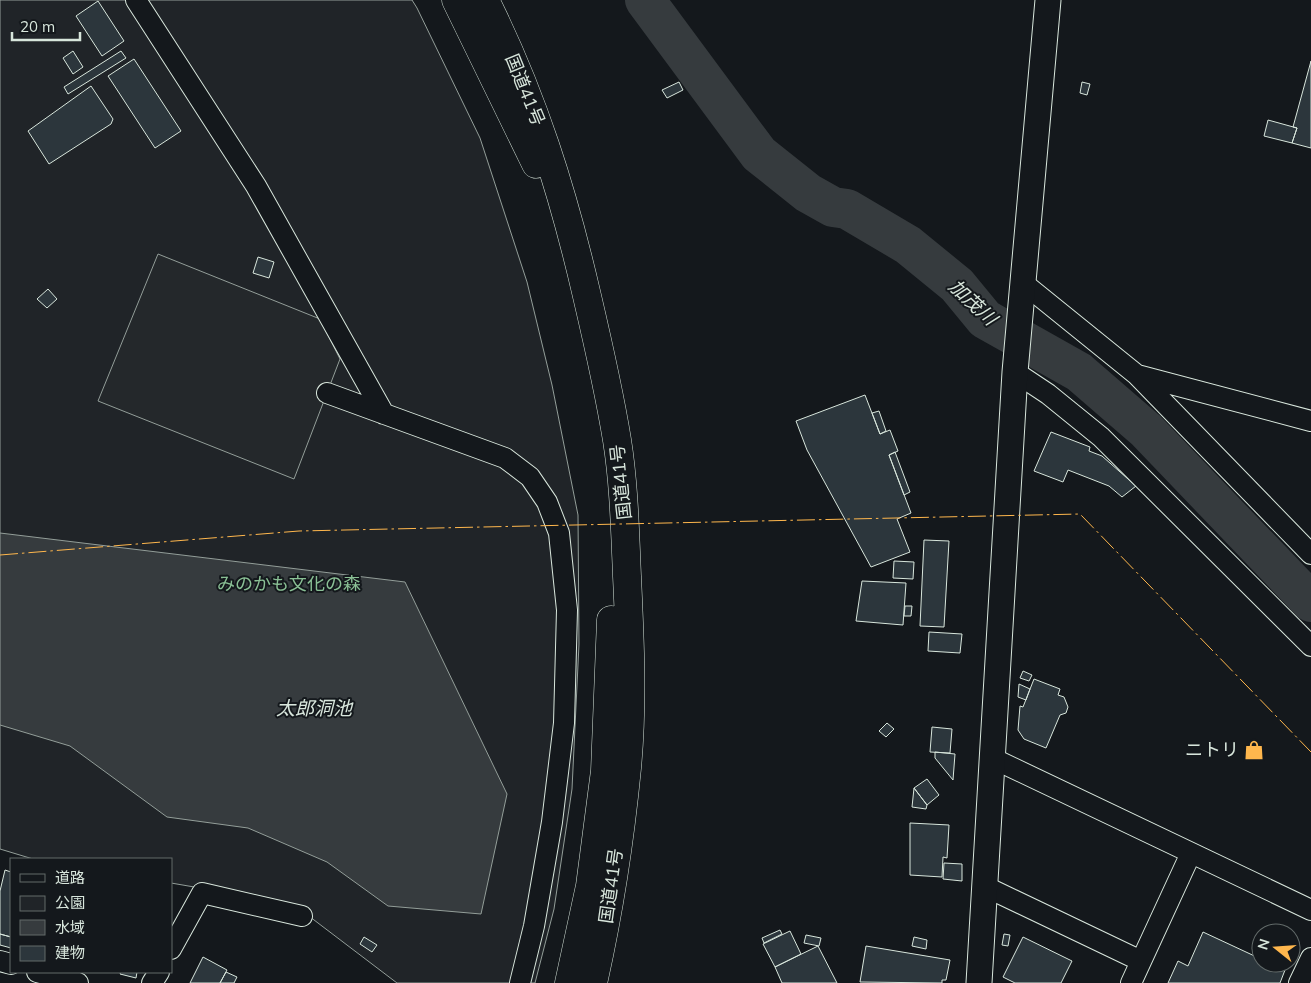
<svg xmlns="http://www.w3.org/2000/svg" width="1311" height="983" font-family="Mulish,'Noto Sans JP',sans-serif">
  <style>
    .green { fill: #202428; stroke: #939e99 }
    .parking { fill: #24282b; stroke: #939e99 }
    .water { fill: #363b3e; stroke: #939e99 }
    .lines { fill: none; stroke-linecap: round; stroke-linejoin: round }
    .river { stroke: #363b3e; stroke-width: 40 }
    .building { fill: #2c363c; stroke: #d8e6dc }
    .minor-casing { stroke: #d8e6dc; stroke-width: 22 }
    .tertiary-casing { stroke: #d8e6dc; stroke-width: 27 }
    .trunk-casing { stroke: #d8e6dc; stroke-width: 29 }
    .minor { stroke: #14181c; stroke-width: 20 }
    .tertiary { stroke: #14181c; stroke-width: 25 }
    .trunk { stroke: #14181c; stroke-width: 28 }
    .power { stroke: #ffb74d; stroke-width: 1; stroke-dasharray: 18 4 2.5 4; stroke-linecap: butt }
    .labels { text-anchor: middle; stroke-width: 4; stroke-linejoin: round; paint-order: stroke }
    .street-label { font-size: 18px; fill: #d8e6dc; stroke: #14181c }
    .park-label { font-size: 18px; fill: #8ac095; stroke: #14181c }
    .poi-label { font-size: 18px; fill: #d8e6dc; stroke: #14181c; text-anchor: end }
    .water-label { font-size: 19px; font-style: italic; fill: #d8e6dc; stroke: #14181c }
  </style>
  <rect width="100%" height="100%" fill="#14181c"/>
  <path class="green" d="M0,0H412L417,8L480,138L527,282L552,385L578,515L579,644L572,789L554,909L535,983H397L293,904L171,883V859H33L0,849Z"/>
  <path class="parking" d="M158,254L320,319L340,359L294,479L98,401Z"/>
  <path class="water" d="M0,533L405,582L507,794L481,914L388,906L327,862L248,828L167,817L70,746L0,725Z"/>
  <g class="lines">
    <path class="river" d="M645,0L759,154L808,193L833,207L847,209L908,245L957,285L985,319L1079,372L1146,430L1311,602"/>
  </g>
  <path class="building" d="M98,1L124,41L102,56L76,16Z
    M73,51L83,67L73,74L63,58Z
    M121,51L126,58L68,94L64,87Z
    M134,59L181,131L155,148L108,76Z
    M1311,61V148L1292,143L1297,128L1293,127Z
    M679,82L683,90L667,98L662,90Z
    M1082,82L1090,84L1087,95L1080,93Z
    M91,86L113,119L111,124L49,164L28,131Z
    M1268,120L1297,128L1292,143L1264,136Z
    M258,257L274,262L269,278L253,273Z
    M48,289L57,299L47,308L37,299Z
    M865,395L880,434L890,430L898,451L889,455L911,513L897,519L910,552L871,567L807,450L796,421Z
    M879,411L886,431L880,434L872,413Z
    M1051,432L1090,447L1089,451L1102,456L1136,486L1122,497L1109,486L1068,470L1063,482L1034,471Z
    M895,452L910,492L904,495L889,455Z
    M924,540L949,541L944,627L920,626Z
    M894,561L914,562L913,579L893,578Z
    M862,581L906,583L903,625L856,621Z
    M905,606H912L911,616H904Z
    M929,632L962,634L960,653L928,651Z
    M1023,671L1032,675L1029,681L1020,678Z
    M1034,679L1060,689L1058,695L1064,697L1068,707L1066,713L1060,715L1046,748L1024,739L1018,730L1020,706L1023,707Z
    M1019,684L1030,689L1026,700L1018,697Z
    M887,723L894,729L886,737L879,731Z
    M932,727L952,729L950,753L930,752Z
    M935,752L955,754L953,780L935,758Z
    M927,779L939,795L927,805L914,788Z
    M914,788L927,805L926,809L912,807Z
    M910,823L949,825L947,858L943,857L942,877L910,875Z
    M944,863L962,864V881L943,879Z
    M5,870L11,872V937L0,934V891Z
    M780,930L782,934L764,943L762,938Z
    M790,931L801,954L775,967L763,944Z
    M1203,932L1261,959V963H1269L1285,970L1280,983H1168L1178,961L1188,966Z
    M0,934L11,937V948L0,945Z
    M1004,934L1010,935L1008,946L1002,945Z
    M806,935L821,938L819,946L804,943Z
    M364,937L377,945L372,952L360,944Z
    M914,937L927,940L926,949L912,946Z
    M1023,937L1072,961L1061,983H1015L1003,977Z
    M818,946L837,983H782L775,967Z
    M866,946L950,960L946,980H942V983L860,982Z
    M203,957L227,970L220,983H190Z
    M121,972H137L136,978L120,974Z
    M226,972L237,977L234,983H220Z"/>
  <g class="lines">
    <defs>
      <path id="minor" d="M136,0L256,186L384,414
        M1022,282L1137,375L1311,554
        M1015,372L1048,394L1101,437L1311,646
        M1137,375L1311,421
        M327,393L505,458L530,477L547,502L559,533L567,610L564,723L552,822L534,926L520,983
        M992,758L1311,910
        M984,886L1141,961
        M171,949L202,893L302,916
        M0,961L11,964
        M37,972L78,983
        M152,983L159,972
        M1131,983L1191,853
        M1299,983L1311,958"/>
      <path id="tertiary" d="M979,983L1015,372L1048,0"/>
      <path id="trunk" d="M456,0L536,164
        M485,0C533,96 563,192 587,296C598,343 609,391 617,440C624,484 625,530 627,576C630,640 633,704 627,768C620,840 609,912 593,983
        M569,983L590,886L605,771L611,620"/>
    </defs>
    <use href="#minor" class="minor-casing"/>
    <use href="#tertiary" class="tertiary-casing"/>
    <use href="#trunk" class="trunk-casing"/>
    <use href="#minor" class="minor"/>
    <use href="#tertiary" class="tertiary"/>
    <use href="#trunk" class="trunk"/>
    <path class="power" d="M0,555L299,531L1080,514L1311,752"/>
  </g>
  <defs>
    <symbol id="shop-bare" viewBox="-9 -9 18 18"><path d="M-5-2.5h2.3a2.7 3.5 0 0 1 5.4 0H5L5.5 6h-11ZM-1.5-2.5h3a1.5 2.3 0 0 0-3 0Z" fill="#ffb74d" stroke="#14181c" stroke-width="2.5" paint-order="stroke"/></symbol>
  </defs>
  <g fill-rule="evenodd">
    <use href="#shop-bare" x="1240" y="736" width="28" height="28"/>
  </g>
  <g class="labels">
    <g class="street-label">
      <text transform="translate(525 90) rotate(68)" y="6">国道41号</text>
      <text transform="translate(621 482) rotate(-96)" y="6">国道41号</text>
      <text transform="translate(611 886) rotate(-82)" y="6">国道41号</text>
    </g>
    <g class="park-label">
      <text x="289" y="590">みのかも文化の森</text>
    </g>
    <g class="poi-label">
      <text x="1239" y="756">ニトリ</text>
    </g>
    <g class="water-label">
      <text transform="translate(973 302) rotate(43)" y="7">加茂川</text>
      <text x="314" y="715">太郎洞池</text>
    </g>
  </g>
  <rect x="10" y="858" width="162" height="115" fill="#14181c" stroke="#626a69"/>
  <rect x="20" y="874" width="25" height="8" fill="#14181c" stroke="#626a69"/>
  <text x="55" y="883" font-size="15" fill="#d8e6dc">道路</text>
  <rect x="20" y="896" width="25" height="15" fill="#202428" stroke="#626a69"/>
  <text x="55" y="908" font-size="15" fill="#d8e6dc">公園</text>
  <rect x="20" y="920" width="25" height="15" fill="#363b3e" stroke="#626a69"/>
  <text x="55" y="933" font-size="15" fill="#d8e6dc">水域</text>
  <rect x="20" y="946" width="25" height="15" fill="#2c363c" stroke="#626a69"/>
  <text x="55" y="958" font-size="15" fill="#d8e6dc">建物</text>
  <g transform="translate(1276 948) rotate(287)"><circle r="24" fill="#14181c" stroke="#626a69"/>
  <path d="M0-4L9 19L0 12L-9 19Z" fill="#ffb74d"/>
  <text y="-8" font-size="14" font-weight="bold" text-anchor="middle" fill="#d8e6dc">N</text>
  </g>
  <path d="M12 32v8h68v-8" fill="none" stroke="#d8e6dc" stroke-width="2.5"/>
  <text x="20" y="32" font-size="15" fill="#d8e6dc" stroke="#14181c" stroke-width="4" paint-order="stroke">20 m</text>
</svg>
